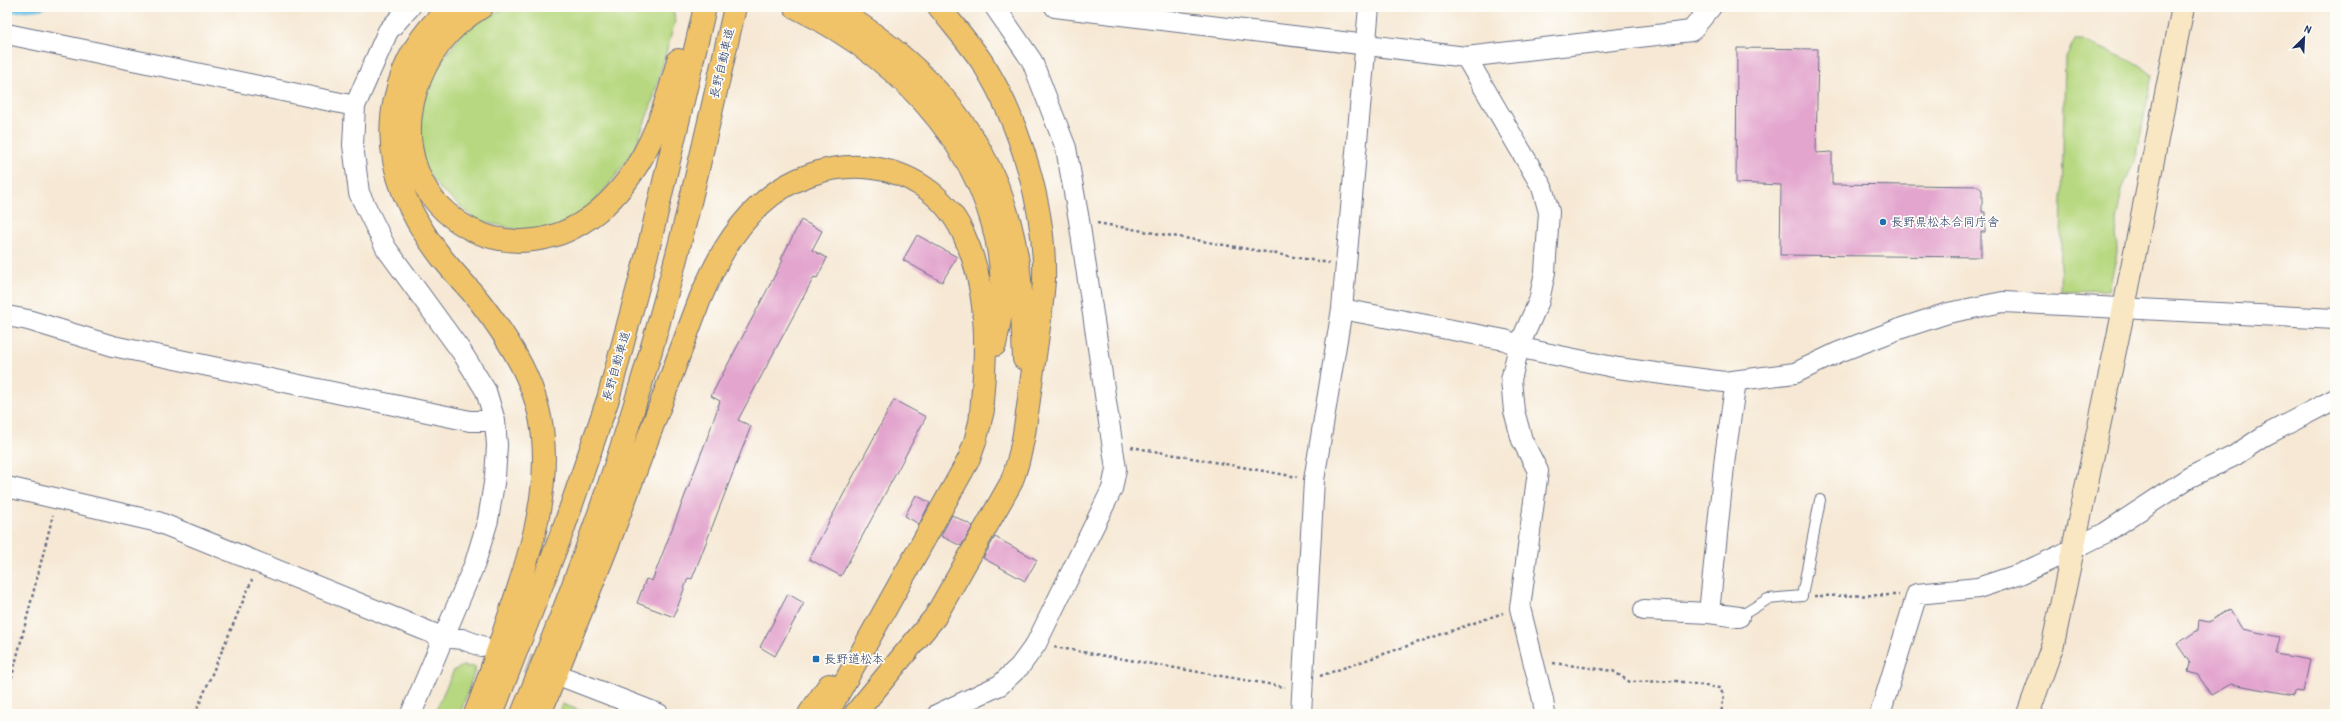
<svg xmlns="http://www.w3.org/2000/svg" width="2342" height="721" font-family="'Patrick Hand','Klee One',sans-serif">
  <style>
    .green { fill: #b7d880; stroke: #69846f }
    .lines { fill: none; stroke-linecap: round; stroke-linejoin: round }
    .stream { stroke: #66bde3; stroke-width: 5 }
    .building { fill: #e3a5ce }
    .street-tunnel { stroke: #cac3bc; stroke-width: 20; stroke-dasharray: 20 10; stroke-linecap: butt }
    .lane-casing { stroke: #687087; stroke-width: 12 }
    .street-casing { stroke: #687087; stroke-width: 22 }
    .secondary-casing { stroke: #687087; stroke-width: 24 }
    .highway-casing { stroke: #687087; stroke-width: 24 }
    .path { stroke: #687087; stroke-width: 2.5; stroke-dasharray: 3 3; stroke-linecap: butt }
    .lane { stroke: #fff; stroke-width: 10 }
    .street { stroke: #fff; stroke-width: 20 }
    .secondary { stroke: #f9e7c3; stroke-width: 22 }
    .highway { stroke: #f0c369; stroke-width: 22 }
    .poi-dot { fill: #1f6fb2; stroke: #fdfcf7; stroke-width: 1.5 }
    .labels { text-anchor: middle; stroke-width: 3.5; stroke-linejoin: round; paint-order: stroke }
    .street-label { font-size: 12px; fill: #1b2f5e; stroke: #fdfcf7 }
    .poi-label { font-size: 12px; fill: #1b2f5e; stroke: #fdfcf7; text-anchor: start }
  </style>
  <rect width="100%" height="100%" fill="#fdfcf7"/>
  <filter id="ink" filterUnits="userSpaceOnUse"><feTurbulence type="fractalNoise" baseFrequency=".025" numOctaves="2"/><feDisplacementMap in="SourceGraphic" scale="8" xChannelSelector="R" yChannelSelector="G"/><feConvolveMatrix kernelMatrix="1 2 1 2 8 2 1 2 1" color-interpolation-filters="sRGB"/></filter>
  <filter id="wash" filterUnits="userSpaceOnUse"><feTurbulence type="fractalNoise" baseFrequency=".012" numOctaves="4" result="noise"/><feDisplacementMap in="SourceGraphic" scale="16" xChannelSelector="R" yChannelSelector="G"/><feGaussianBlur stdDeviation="0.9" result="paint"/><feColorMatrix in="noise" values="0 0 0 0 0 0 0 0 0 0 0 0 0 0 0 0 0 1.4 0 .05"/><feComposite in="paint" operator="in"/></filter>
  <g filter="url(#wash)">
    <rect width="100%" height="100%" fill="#f6e8d4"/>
    <path class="green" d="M512,7H673L675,21L652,103L635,148L614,178L589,208L556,227L525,232L475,219L439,188L424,167L419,130L425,82L467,27L497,12Z
      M2075,40H2083L2140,65L2152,75L2137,154L2122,190L2116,221L2117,252L2109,290L2060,291L2065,60Z
      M463,666L476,667L460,714H434L454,670Z
      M562,704L589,714H558Z"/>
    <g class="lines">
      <path class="stream" d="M7,11L43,7"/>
    </g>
    <g id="blocks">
      <path class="building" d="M1737,48L1818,49L1816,153L1832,152V184L1978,186L1982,190V212H1985V232H1981V257L1780,255L1781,185L1736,183Z
        M801,220L822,231L812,250L827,258L817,278L814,277L738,420L751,426L692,579L688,578L674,617L637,603L646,579L652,581L709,433L720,401L711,396L783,260L781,259Z
        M917,235L957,257L942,282L903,260Z
        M894,400L926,417L841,576L809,559Z
        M916,495L930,503L919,524L905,516Z
        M952,515L973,526L961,546L941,536Z
        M995,537L1037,560L1025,581L983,558Z
        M788,594L804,603L775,656L760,647Z
        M2230,609L2242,629L2280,637L2276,654L2310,660L2303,692L2295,691L2294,695L2231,684L2211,695L2198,675L2188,672L2190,663L2177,644L2198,630L2199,620L2209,622Z"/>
    </g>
  </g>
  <g filter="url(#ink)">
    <use href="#blocks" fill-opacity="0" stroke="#687087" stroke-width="1"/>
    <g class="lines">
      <path class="street-tunnel" d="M499,653L555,674"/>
      <defs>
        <path id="lane" d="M1739,617L1768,599L1802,596L1820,500"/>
        <path id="street" d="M410,7L388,31L355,106L353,145L359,193L386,248L461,351L486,391L495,421L497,445L495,477L488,520L475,563L411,714
          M1055,7L1466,57L1691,31L1711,7
          M7,34L355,106
          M1466,57L1542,187L1549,212L1545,272L1539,301L1519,346L1511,380L1514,411L1522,440L1538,471L1520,608L1543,700L1545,714
          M1342,309L1505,340L1526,349L1618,368L1724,382L1795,373L1839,352L1902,328L1948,313L2003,302L2335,319
          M7,316L28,320L113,346L470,421H495
          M7,487L158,522L442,637L462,639L481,646
          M1644,610L1709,613L1739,617
          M1709,613L1725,456L1736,381
          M566,678L659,714
          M938,714L1000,685L1020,666L1036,644L1112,489L1116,469L1079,220L1066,148L1032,61L995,7
          M1301,714L1314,480L1342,309L1369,7
          M1880,714L1917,594L1978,588L2020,574L2061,555L2105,533L2190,477L2234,456L2264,436L2335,399"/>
        <path id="secondary" d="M2028,714L2053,644L2124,308L2183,7"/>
        <path id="highway" d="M450,7C422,31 403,62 395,99C382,157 406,212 442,258C454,273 468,287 480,302C511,342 539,387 543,438C549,502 526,566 506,625C496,655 487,685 475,714
          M482,7C450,26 427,55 416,91C381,205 505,287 597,212C643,175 664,115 678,60
          M795,7C904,60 999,160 1002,288C1003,307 999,326 995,345
          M833,7C929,65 999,143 1017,257C1023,290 1022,325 1024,359
          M492,714L563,530L608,399L648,250L705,7
          M522,714C564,613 602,511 634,407C675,276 705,141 735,7
          M540,714L609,542L700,299C715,264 731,232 760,205C820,148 925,153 963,233C992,295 986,358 980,424
          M809,714L829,685
          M827,714L969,459L975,442L983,410
          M855,714L935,617L1011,483C1025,447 1027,409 1033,370C1037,341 1042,310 1044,280C1046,210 1020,121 982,62C969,43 953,25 939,7"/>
      </defs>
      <use href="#lane" class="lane-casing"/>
      <use href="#street" class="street-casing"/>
      <use href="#secondary" class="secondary-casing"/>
      <use href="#highway" class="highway-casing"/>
      <path class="path" d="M1097,223L1329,263
        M1131,447L1297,477
        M1814,596L1899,595
        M1054,647L1285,687
        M1553,663L1613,671L1630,682L1676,681L1719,688L1724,695L1721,714
        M1320,676L1503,613
        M7,696L53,515
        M195,714L252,580"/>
      <use href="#lane" class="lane"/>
      <use href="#street" class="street"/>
      <use href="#secondary" class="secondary"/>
      <use href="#highway" class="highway"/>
    </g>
  </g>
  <g class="poi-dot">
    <circle cx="1883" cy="222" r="4"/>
    <rect x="812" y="655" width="8" height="8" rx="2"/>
  </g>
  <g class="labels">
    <g class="street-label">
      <text transform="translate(722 63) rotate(-77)" y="4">長野自動車道</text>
      <text transform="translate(616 366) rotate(-74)" y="4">長野自動車道</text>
    </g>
    <g class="poi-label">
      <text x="1891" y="226">長野県松本合同庁舎</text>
      <text x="824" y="663">長野道松本</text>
    </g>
  </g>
  <rect width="2342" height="721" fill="none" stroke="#fdfcf7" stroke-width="24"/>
  <g transform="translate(2304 38) rotate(24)" stroke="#fdfcf7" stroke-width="3" paint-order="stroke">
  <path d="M0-3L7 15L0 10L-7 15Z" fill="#1b2f5e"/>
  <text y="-6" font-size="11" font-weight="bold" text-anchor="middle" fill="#1b2f5e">N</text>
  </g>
</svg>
